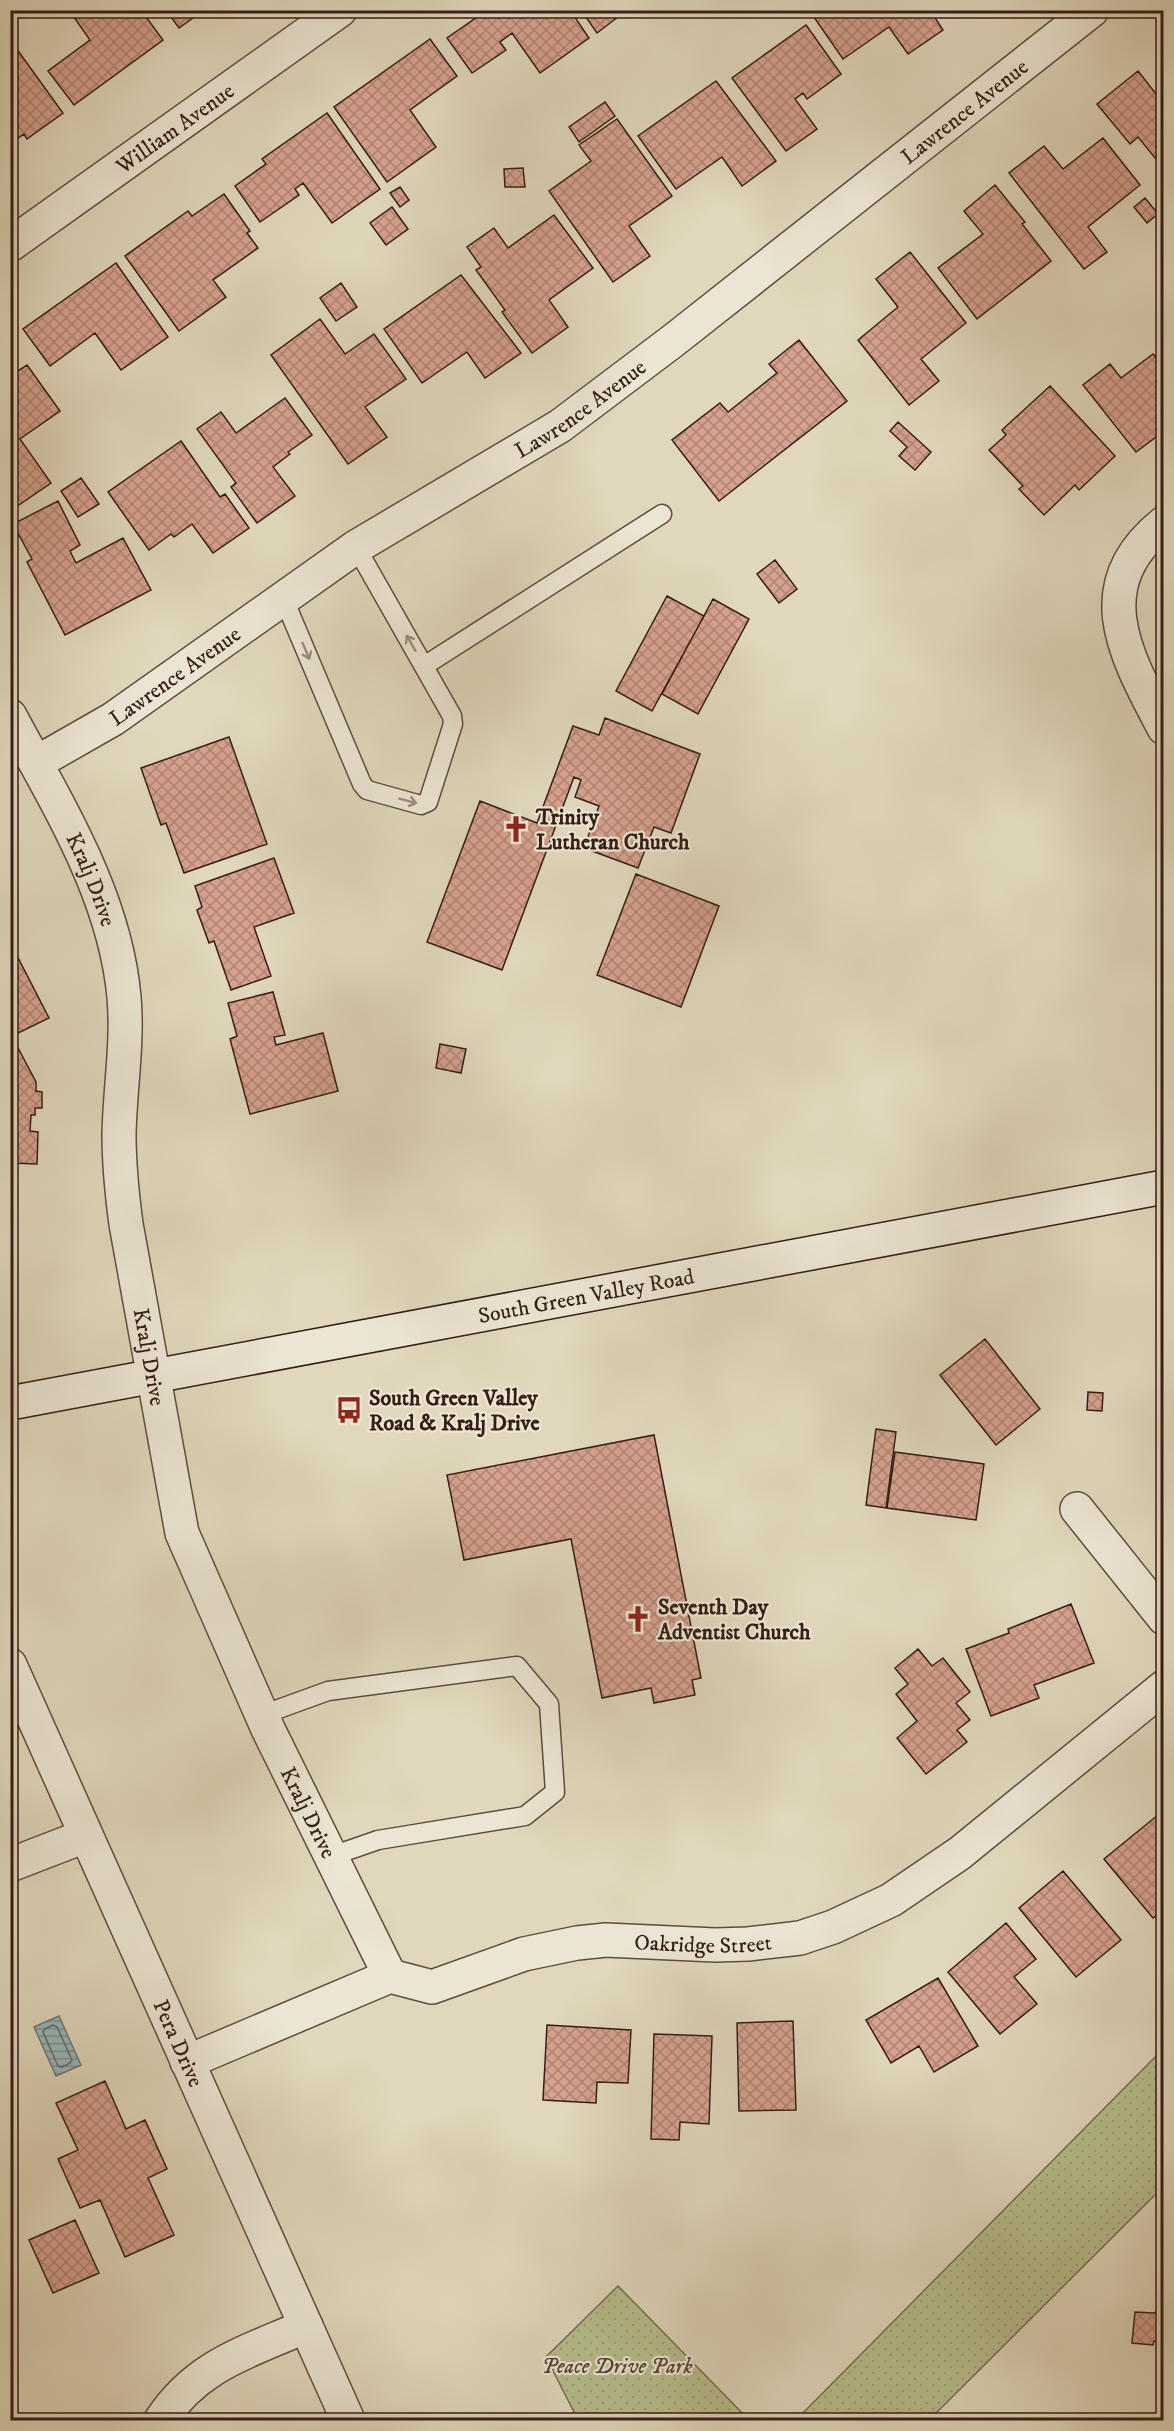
<svg xmlns="http://www.w3.org/2000/svg" width="1174" height="2431" font-family="'IM FELL DW Pica',serif">
  <style>
    .park { fill: url(#park-dots); stroke: #766d51; stroke-width: 1.5 }
    .water { fill: url(#water-rules); stroke: #707979; stroke-width: 1.5 }
    .lines { fill: none; stroke-linecap: round; stroke-linejoin: round }
    .shore { stroke: #666a68; stroke-width: 1.5 }
    .building { fill: url(#building-cross-hatch); stroke: #351d15; stroke-width: 1.5 }
    .service-casing { stroke: #604c3f; stroke-width: 21 }
    .minor-casing { stroke: #604c3f; stroke-width: 36 }
    .secondary-casing { stroke: #351d15; stroke-width: 36 }
    .service { stroke: #ebe5d3; stroke-width: 18 }
    .minor { stroke: #ebe5d3; stroke-width: 33 }
    .secondary { stroke: #ebe5d3; stroke-width: 33 }
    .oneway { stroke: #998b7e }
    .labels { text-anchor: middle; stroke-width: 4.5; stroke-linejoin: round; paint-order: stroke }
    .street-label { font-size: 22px; fill: #351d15; stroke: #ebe5d3 }
    .poi-label { font-size: 22px; font-weight: bold; fill: #351d15; stroke: #ebe5d3; text-anchor: start }
    .park-label { font-size: 22px; font-style: italic; fill: #564533; stroke: #ebe5d3 }
  </style>
  <defs>
    <pattern id="park-dots" width="8" height="8" patternUnits="userSpaceOnUse" patternTransform="scale(1.5)"><rect width="8" height="8" fill="#b7bd8d"/><path d="M2 2h.1M6 6h.1" fill="none" stroke="#9ea279" stroke-width="1.8" stroke-linecap="round"/></pattern>
    <pattern id="water-rules" width="6" height="5" patternUnits="userSpaceOnUse" patternTransform="scale(1.5)"><rect width="6" height="5" fill="#98b7bb"/><path d="M0 2.5h6" fill="none" stroke="#7d9497"/></pattern>
    <pattern id="building-cross-hatch" width="8" height="8" patternUnits="userSpaceOnUse" patternTransform="scale(1.5)"><rect width="8" height="8" fill="#d6a18e"/><path d="M0 0l8 8M0 8l8-8" fill="none" stroke="#ae8373"/></pattern>
  </defs>
  <rect width="100%" height="100%" fill="#e0d7bc"/>
  <filter id="stains"><feTurbulence type="fractalNoise" baseFrequency=".00333" numOctaves="4"/><feColorMatrix values="0 0 0 0 .2 0 0 0 0 .09 0 0 0 0 .02 0 0 0 .5 -.17"/></filter>
  <radialGradient id="worn" r=".72"><stop offset=".6" stop-color="#630" stop-opacity="0"/><stop offset="1" stop-color="#630" stop-opacity=".3"/></radialGradient>
  <path class="park" d="M1163,2049V2187L929,2420H796Z
    M618,2286L749,2420H578L546,2357Z"/>
  <path class="water" d="M59,2016L81,2065L56,2076L34,2027Z"/>
  <g class="lines">
    <path class="shore" d="M53,2025L57,2027L72,2060L70,2063L62,2067L58,2066L43,2032L45,2029Z"/>
  </g>
  <path class="building" d="M69,10H141L163,40L74,105L48,71L90,40Z
    M166,10H204L179,28Z
    M477,10H570L589,38L540,73L512,33L500,42L506,50L472,73L447,38L480,15Z
    M581,10H627L597,33Z
    M809,10H930L943,30L908,54L889,27L843,59Z
    M806,25L841,74L807,99L803,93L795,99L817,129L786,151L732,78Z
    M430,39L457,76L410,110L436,147L387,182L334,107Z
    M16,48L63,113L27,139L24,134L10,144V52Z
    M1138,71L1160,99L1164,96V169L1138,137L1130,144L1097,104Z
    M716,81L776,161L742,186L722,157L676,189L638,136Z
    M605,102L615,116L579,142L569,127Z
    M327,113L380,189L332,223L303,183L295,189L299,195L260,222L235,186L266,164L262,159Z
    M617,119L672,196L629,226L650,256L613,282L549,191L591,161L579,145Z
    M1103,138L1140,185L1088,227L1107,252L1084,269L1009,173L1044,146L1063,169Z
    M523,168L525,187H505L504,169Z
    M995,185L1025,222L1022,224L1051,261L977,319L938,268L983,234L964,211Z
    M400,187L409,200L400,207L390,193Z
    M224,194L250,231L247,233L258,248L213,280L226,297L179,331L125,256L188,211L192,216Z
    M1145,198L1158,214L1147,223L1134,207Z
    M392,207L408,229L386,245L370,223Z
    M554,215L593,268L549,300L568,327L532,353L502,312L505,310L476,270L481,267L467,247L494,228L508,248Z
    M910,252L966,323L921,359L939,381L909,405L858,340L898,307L876,279Z
    M116,263L168,337L121,370L95,333L50,366L23,329Z
    M461,275L521,353L485,378L467,352L422,383L384,329Z
    M341,283L357,307L336,321L320,298Z
    M320,319L345,354L374,334L406,379L365,407L387,437L348,464L271,355Z
    M799,340L847,401L719,501L672,440L720,403L728,412L777,373L769,364Z
    M1153,354L1164,367V431L1136,452L1083,385L1110,364L1121,378Z
    M27,365L60,411L20,439L51,483L16,507L10,500V376Z
    M1050,386L1115,456L1079,490L1075,485L1044,515L1019,489L1023,486L989,450L1006,435L1002,430Z
    M285,398L312,435L288,452L290,454L273,467L295,496L257,523L231,487L236,483L197,429L221,412L236,433Z
    M898,422L931,452L915,470L899,456L907,447L890,431Z
    M181,441L220,497L225,494L249,528L213,553L192,524L174,537L171,534L149,550L108,492Z
    M81,478L99,504L78,517L61,491Z
    M58,501L80,545L70,551L76,563L123,538L151,590L65,635L27,562L32,559L13,524Z
    M775,560L797,589L779,603L757,574Z
    M667,596L704,616L652,711L616,691Z
    M713,599L749,619L698,714L662,694Z
    M605,718L700,754L671,833L654,827L638,868L584,848L599,806L575,797L581,780L574,777L502,970L427,942L480,801L537,823L573,726L599,735Z
    M229,737L267,844L184,873L166,823L161,825L141,768Z
    M274,858L294,913L254,927L271,976L231,990L214,941L209,943L197,910L202,907L195,886Z
    M636,874L719,906L681,1007L597,975Z
    M10,942L49,1018L10,1037Z
    M273,992L285,1035L274,1037L276,1045L323,1033L338,1091L250,1114L230,1039L237,1036L228,1003Z
    M440,1044L466,1049L461,1073L436,1068Z
    M17,1046L36,1082V1091L42,1092V1108H35V1115H31L30,1131L38,1132L37,1164L10,1163V1049Z
    M985,1339L1040,1409L996,1445L940,1375Z
    M1088,1392L1103,1393L1102,1411L1087,1410Z
    M876,1429L896,1432L886,1508L866,1505Z
    M654,1435L701,1678L692,1680L695,1695L654,1703L651,1688L602,1698L571,1539L464,1560L447,1475Z
    M895,1452L984,1464L976,1520L887,1508Z
    M1071,1604L1094,1663L1034,1685L1039,1698L991,1716L966,1649L1009,1633L1008,1629Z
    M918,1649L932,1666L943,1658L970,1692L956,1703L970,1720L957,1730L967,1742L926,1774L897,1738L917,1721L896,1694L908,1684L895,1668Z
    M1164,1810V1910L1153,1918L1104,1859Z
    M1063,1871L1121,1940L1076,1977L1019,1908Z
    M1006,1923L1036,1959L1014,1977L1037,2004L1000,2034L948,1972Z
    M938,1978L978,2046L934,2072L919,2046L891,2063L866,2020Z
    M793,2021L796,2110L739,2111L737,2023Z
    M547,2025L631,2030L628,2083L597,2082L596,2103L543,2100Z
    M654,2034L712,2036L709,2124L680,2122L679,2140L651,2139Z
    M105,2081L126,2129L145,2120L167,2169L148,2178L174,2235L125,2257L100,2200L80,2208L58,2159L78,2150L56,2103Z
    M75,2220L99,2273L53,2293L29,2240Z
    M1164,2308V2341H1154L1153,2345L1132,2343L1135,2312L1154,2313Z"/>
  <g class="lines">
    <defs>
      <path id="service" d="M283,597L362,784L367,790L421,805L428,802L453,724L452,716L356,547
        M424,666L662,514
        M262,1715L328,1691L517,1666L549,1704L555,1792L525,1816L378,1840L332,1856"/>
      <g id="minor">
        <path id="s1" d="M10,245L340,10"/>
        <path d="M1164,523C1085,586 1126,656 1164,728"/>
        <path id="s2" d="M10,716C57,804 115,895 124,997C128,1043 120,1088 119,1134C119,1164 122,1194 126,1224L182,1533L268,1729L390,1976"/>
        <path id="s3" d="M36,763L113,719L356,547L560,426L674,340L1092,10"/>
        <path d="M1077,1509L1164,1618"/>
        <path id="s4" d="M10,1665L348,2420"/>
        <path d="M10,1865L85,1836"/>
        <path id="s5" d="M187,2062L390,1976L432,1987L524,1954L577,1943L606,1940L715,1945L748,1944L800,1938L833,1927L891,1900L960,1853L1164,1687"/>
        <path d="M161,2420C198,2364 248,2352 306,2326"/>
      </g>
      <g id="secondary">
        <path id="s6" d="M10,1403L1164,1187"/>
      </g>
    </defs>
    <use href="#service" class="service-casing"/>
    <use href="#minor" class="minor-casing"/>
    <use href="#secondary" class="secondary-casing"/>
    <use href="#service" class="service"/>
    <use href="#minor" class="minor"/>
    <use href="#secondary" class="secondary"/>
  </g>
  <defs><path id="oneway-shaft" d="M-6 0H5M1.5-3L5.5 0L1.5 3" fill="none" stroke-width="1.6" stroke-linecap="round" stroke-linejoin="round" transform="scale(1.5)"/></defs>
  <g class="oneway">
    <use href="#oneway-shaft" transform="translate(411 643) rotate(-120)"/>
    <use href="#oneway-shaft" transform="translate(306 651) rotate(67)"/>
    <use href="#oneway-shaft" transform="translate(408 801) rotate(15)"/>
  </g>
  <defs>
    <symbol id="church-bare" viewBox="-9 -9 18 18"><path d="M-1.2-6h2.4v3.5h3.3v2.4h-3.3V6h-2.4V-.1h-3.3v-2.4h3.3Z" fill="#8f2418" stroke="#ebe5d3" stroke-width="2.5" paint-order="stroke"/></symbol>
    <symbol id="bus-bare" viewBox="-9 -9 18 18"><path d="M-5-6H5V4H4V6H2V4H-2V6H-4V4H-5ZM-3.5-4V0h7V-4ZM-3.5 1.2v1.5H-2V1.2ZM2 1.2v1.5H3.5V1.2Z" fill="#8f2418" stroke="#ebe5d3" stroke-width="2.5" paint-order="stroke"/></symbol>
  </defs>
  <g fill-rule="evenodd">
    <use href="#church-bare" x="497" y="810" width="38" height="38"/>
    <use href="#bus-bare" x="330" y="1391" width="38" height="38"/>
    <use href="#church-bare" x="619" y="1600" width="38" height="38"/>
  </g>
  <g class="labels">
    <g class="street-label">
      <text dy="8" stroke="none"><textPath href="#s3" startOffset="1136">Lawrence Avenue</textPath></text>
      <text dy="8" stroke="none"><textPath href="#s1" startOffset="202">William Avenue</textPath></text>
      <text dy="8" stroke="none"><textPath href="#s3" startOffset="650">Lawrence Avenue</textPath></text>
      <text dy="8" stroke="none"><textPath href="#s3" startOffset="164">Lawrence Avenue</textPath></text>
      <text dy="8" stroke="none"><textPath href="#s2" startOffset="183">Kralj Drive</textPath></text>
      <text dy="8" stroke="none"><textPath href="#s6" startOffset="586">South Green Valley Road</textPath></text>
      <text dy="8" stroke="none"><textPath href="#s2" startOffset="668">Kralj Drive</textPath></text>
      <text dy="8" stroke="none"><textPath href="#s2" startOffset="1154">Kralj Drive</textPath></text>
      <text dy="8" stroke="none"><textPath href="#s5" startOffset="542">Oakridge Street</textPath></text>
      <text dy="8" stroke="none"><textPath href="#s4" startOffset="414">Pera Drive</textPath></text>
    </g>
    <g class="poi-label">
      <text x="536" y="824">Trinity<tspan x="536" dy="25">Lutheran Church</tspan></text>
      <text x="369" y="1405">South Green Valley<tspan x="369" dy="25">Road &amp; Kralj Drive</tspan></text>
      <text x="658" y="1614">Seventh Day<tspan x="658" dy="25">Adventist Church</tspan></text>
    </g>
    <g class="park-label">
      <text x="617" y="2373">Peace Drive Park</text>
    </g>
  </g>
  <rect width="1174" height="2431" fill="none" stroke="#e0d7bc" stroke-width="36"/>
  <rect x="12" y="12" width="1150" height="2407" fill="none" stroke="#351d15" stroke-width="3"/>
  <rect x="18" y="18" width="1138" height="2395" fill="none" stroke="#351d15" stroke-width="1.5"/>
  <rect width="100%" height="100%" filter="url(#stains)"/>
  <rect width="100%" height="100%" fill="url(#worn)"/>
</svg>
